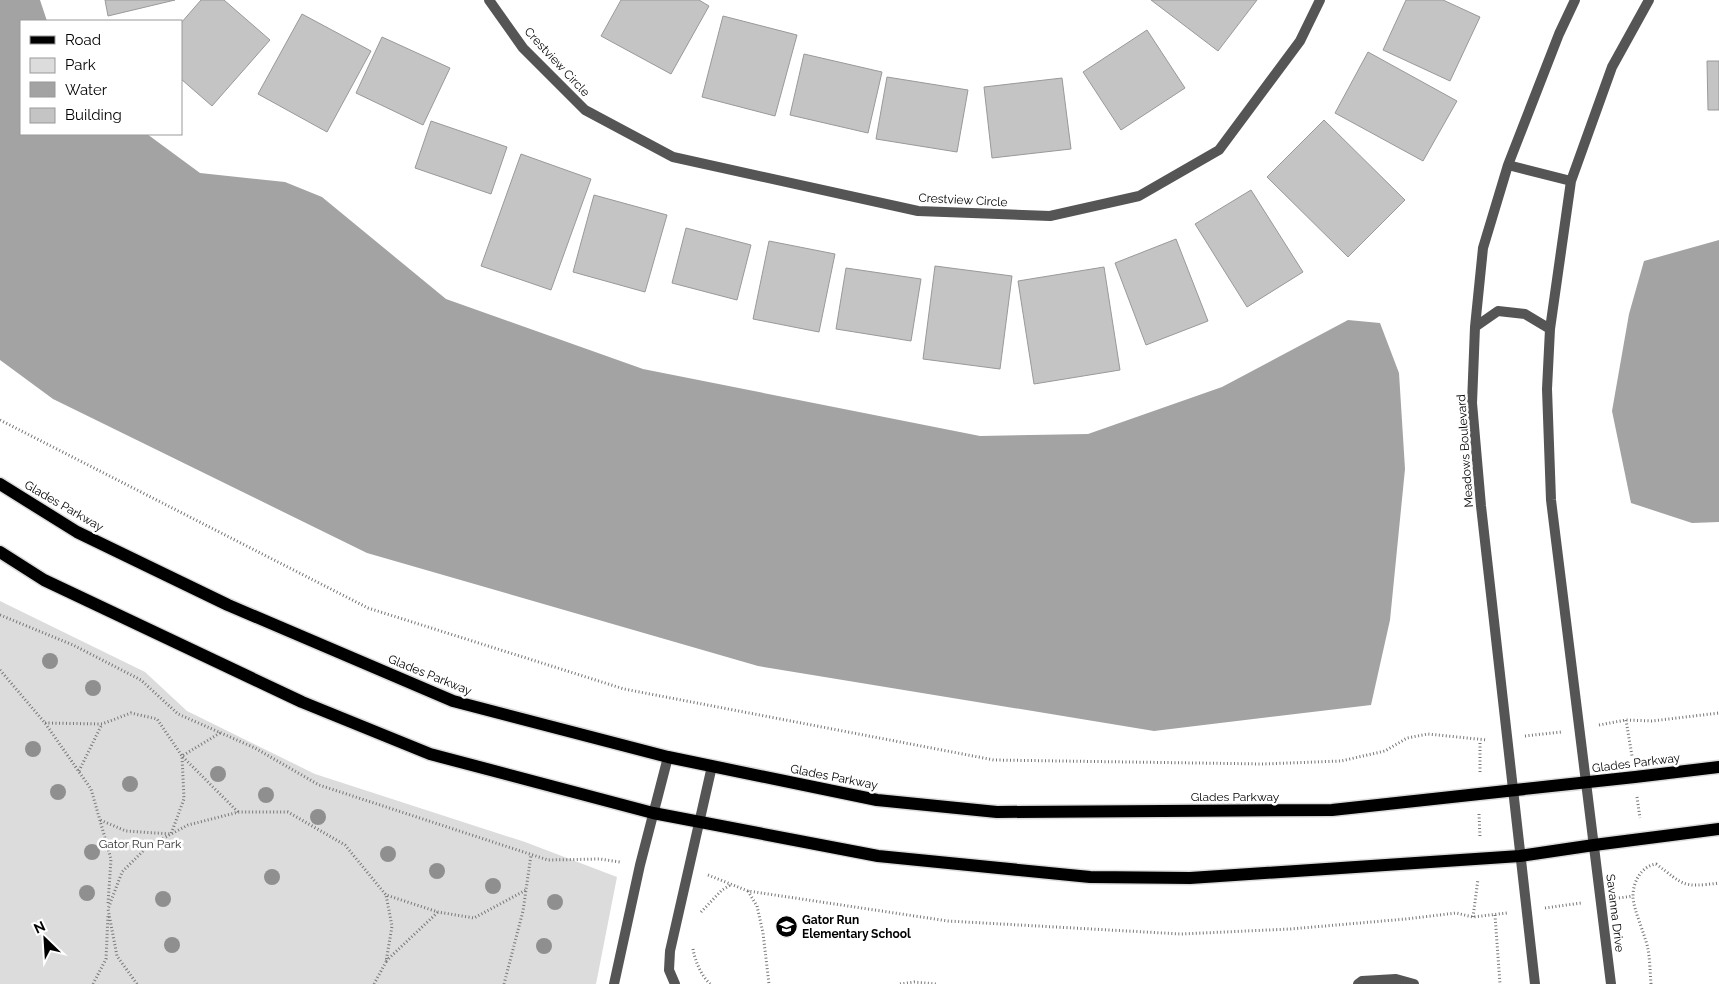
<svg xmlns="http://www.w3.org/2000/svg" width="1719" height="984" font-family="Raleway,sans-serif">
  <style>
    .green { fill: #dcdcdc }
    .water { fill: #a3a3a3 }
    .building { fill: #c4c4c4; stroke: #999 }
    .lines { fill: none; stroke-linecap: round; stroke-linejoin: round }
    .primary-casing { stroke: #dbdbdb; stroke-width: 15 }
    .path { stroke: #777; stroke-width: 3; stroke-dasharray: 1 2.5; stroke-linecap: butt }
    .service { stroke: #555; stroke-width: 10 }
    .minor { stroke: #555; stroke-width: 10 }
    .primary { stroke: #000; stroke-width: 12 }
    .tree { fill: #8f8f8f }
    .labels { text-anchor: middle; stroke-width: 5; stroke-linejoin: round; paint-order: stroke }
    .street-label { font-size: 12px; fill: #000; stroke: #fff }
    .park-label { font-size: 12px; fill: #333; stroke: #fff }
    .poi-label { font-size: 12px; font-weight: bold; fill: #000; stroke: #fff; text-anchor: start }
  </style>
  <rect width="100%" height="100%" fill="#fff"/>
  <path class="green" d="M0,601L145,672L187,711L315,774L525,842L617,877L596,984H0Z"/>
  <path class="water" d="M0,0H40L47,21H21V134H147L200,173L285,182L322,197L446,299L643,369L980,436L1088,434L1222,387L1348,320L1380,323L1399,373L1405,469L1390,620L1371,705L1154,731L758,666L367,553L53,399L0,360Z
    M1719,240V522L1692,523L1631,503L1612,411L1629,314L1644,261Z"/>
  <path class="building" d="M105,0H175L108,16Z
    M201,0H224L270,40L212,106L181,79V23Z
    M621,0H699L709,6L671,74L601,36Z
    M1151,0H1257L1218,51Z
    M1406,0H1443L1480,17L1450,81L1383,50Z
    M302,14L371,51L327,132L258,94Z
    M723,16L797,35L775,116L702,97Z
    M1147,30L1185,88L1121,130L1083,72Z
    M382,37L450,68L423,125L356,93Z
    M1368,52L1457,101L1423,161L1335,113Z
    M804,54L882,72L868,133L790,115Z
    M1707,61H1719V110H1708Z
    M887,77L968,90L957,152L876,139Z
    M1062,78L1071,149L992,158L984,87Z
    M1324,120L1405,200L1348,257L1267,177Z
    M431,121L507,147L491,194L415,168Z
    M521,154L591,179L551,290L481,266Z
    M1251,190L1303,272L1247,307L1195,224Z
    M594,195L667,215L645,292L573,272Z
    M686,228L751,245L737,300L672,283Z
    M1176,239L1208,321L1146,345L1115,263Z
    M769,241L835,254L819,332L753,319Z
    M935,266L1012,276L1000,369L923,359Z
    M1104,267L1120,370L1034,384L1018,281Z
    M846,268L921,279L911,341L836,329Z"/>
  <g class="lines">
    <defs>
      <path id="primary" d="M0,484L77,532L228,605L453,701L668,757L877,800L997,812L1332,810L1635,777L1719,767
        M0,552L44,580L302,702L430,754L653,813L878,856L1090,877L1190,878L1520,856L1594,845L1719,829"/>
    </defs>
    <use href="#primary" class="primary-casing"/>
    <path class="path" d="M0,420L368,608L624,689L994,760L1263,764L1341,761L1385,751L1407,738L1428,734L1487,740
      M0,615L73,645L141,680L178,714L255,748L319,785L548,860L600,859L620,862
      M0,670L45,723L91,789L111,859L108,904
      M1626,720L1632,756
      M45,723L102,724L131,713L157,719L182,756L184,799L171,834L126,831L100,820
      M1599,725L1626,720L1652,721L1719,713
      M220,733L182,756L238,812
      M1525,736L1561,732
      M79,771L102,724
      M1480,772V741
      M1637,797L1640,818
      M1479,814L1480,837
      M708,875L748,891L948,921L1181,934L1290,929L1406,919L1456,913L1473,917L1507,913
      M748,891L757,906L763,933L769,984
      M1619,898L1633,896
      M1545,908L1581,903
      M701,912L722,890L732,884
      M1495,915L1500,984
      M1473,917L1478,879
      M693,949C695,961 701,975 710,984
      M386,961L438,912
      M93,984L106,959L108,915
      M137,984L117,956L108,909L122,872L147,847L188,825L239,812H288L345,845L386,895L438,912L474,918L526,890
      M374,984L386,962L392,926L386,895
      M504,984L523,911L531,855
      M900,984L914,982L936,984
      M1651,984C1650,972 1650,960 1648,949C1645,934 1633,909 1633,896C1633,881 1642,866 1656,864C1685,885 1681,888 1719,883"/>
    <path class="service" d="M614,984L640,865L668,757
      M675,984L669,970L670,951L712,766
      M1358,984L1362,981L1396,979L1414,984"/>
    <path class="minor" d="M489,0L523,48L585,110L673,157L918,211L1050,216L1139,196L1219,150L1300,41L1320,0
      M1508,165L1571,181
      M1475,327L1498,311L1525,314L1550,329
      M1535,984L1481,506L1472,403L1475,327L1483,248L1508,165L1559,34L1575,0
      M1611,984L1551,500L1547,389L1550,329L1571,181L1612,67L1649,0"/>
    <use href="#primary" class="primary"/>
  </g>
  <g class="tree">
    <circle cx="50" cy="661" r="8"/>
    <circle cx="93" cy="688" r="8"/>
    <circle cx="33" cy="749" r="8"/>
    <circle cx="218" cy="774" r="8"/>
    <circle cx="130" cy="784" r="8"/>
    <circle cx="58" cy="792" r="8"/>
    <circle cx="266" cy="795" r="8"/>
    <circle cx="318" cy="817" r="8"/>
    <circle cx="92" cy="852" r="8"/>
    <circle cx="388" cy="854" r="8"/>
    <circle cx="437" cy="871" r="8"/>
    <circle cx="272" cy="877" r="8"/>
    <circle cx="493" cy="886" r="8"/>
    <circle cx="87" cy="893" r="8"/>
    <circle cx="163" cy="899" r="8"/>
    <circle cx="555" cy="902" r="8"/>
    <circle cx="172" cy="945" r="8"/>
    <circle cx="544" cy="946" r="8"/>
  </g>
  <defs>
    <symbol id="school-disc" viewBox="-11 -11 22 22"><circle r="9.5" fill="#000" stroke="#fff"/><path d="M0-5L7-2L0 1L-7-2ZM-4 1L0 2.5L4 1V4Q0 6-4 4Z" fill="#fff"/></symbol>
  </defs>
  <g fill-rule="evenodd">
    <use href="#school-disc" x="774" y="914" width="25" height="25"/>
  </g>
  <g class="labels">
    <g class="street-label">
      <text transform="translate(557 62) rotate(47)" y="4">Crestview Circle</text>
      <text transform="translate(963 200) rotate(3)" y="4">Crestview Circle</text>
      <text transform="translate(1465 451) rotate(-94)" y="4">Meadows Boulevard</text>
      <text transform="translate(64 506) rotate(30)" y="4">Glades Parkway</text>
      <text transform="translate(430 675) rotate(22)" y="4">Glades Parkway</text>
      <text transform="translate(1636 763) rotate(-7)" y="4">Glades Parkway</text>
      <text transform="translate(834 777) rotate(11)" y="4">Glades Parkway</text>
      <text x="1235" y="801">Glades Parkway</text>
      <text transform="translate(1615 913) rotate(83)" y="4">Savanna Drive</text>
    </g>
    <g class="park-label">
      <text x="140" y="848">Gator Run Park</text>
    </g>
    <g class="poi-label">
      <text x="802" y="924">Gator Run<tspan x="802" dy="14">Elementary School</tspan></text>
    </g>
  </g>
  <rect x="20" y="20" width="162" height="115" fill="#ffffff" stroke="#999999"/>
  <rect x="30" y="36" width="25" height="8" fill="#000000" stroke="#999999"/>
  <text x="65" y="45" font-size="15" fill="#000000">Road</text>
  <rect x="30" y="58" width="25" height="15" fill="#dcdcdc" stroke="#999999"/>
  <text x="65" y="70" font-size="15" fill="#000000">Park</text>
  <rect x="30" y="82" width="25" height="15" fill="#a3a3a3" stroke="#999999"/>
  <text x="65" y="95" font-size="15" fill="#000000">Water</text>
  <rect x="30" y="108" width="25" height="15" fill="#c4c4c4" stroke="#999999"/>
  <text x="65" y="120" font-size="15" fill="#000000">Building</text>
  <g transform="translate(45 939) rotate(335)" stroke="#ffffff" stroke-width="4" paint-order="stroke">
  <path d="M0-4L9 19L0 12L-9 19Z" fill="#000000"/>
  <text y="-8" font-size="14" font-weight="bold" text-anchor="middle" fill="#000000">N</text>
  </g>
</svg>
